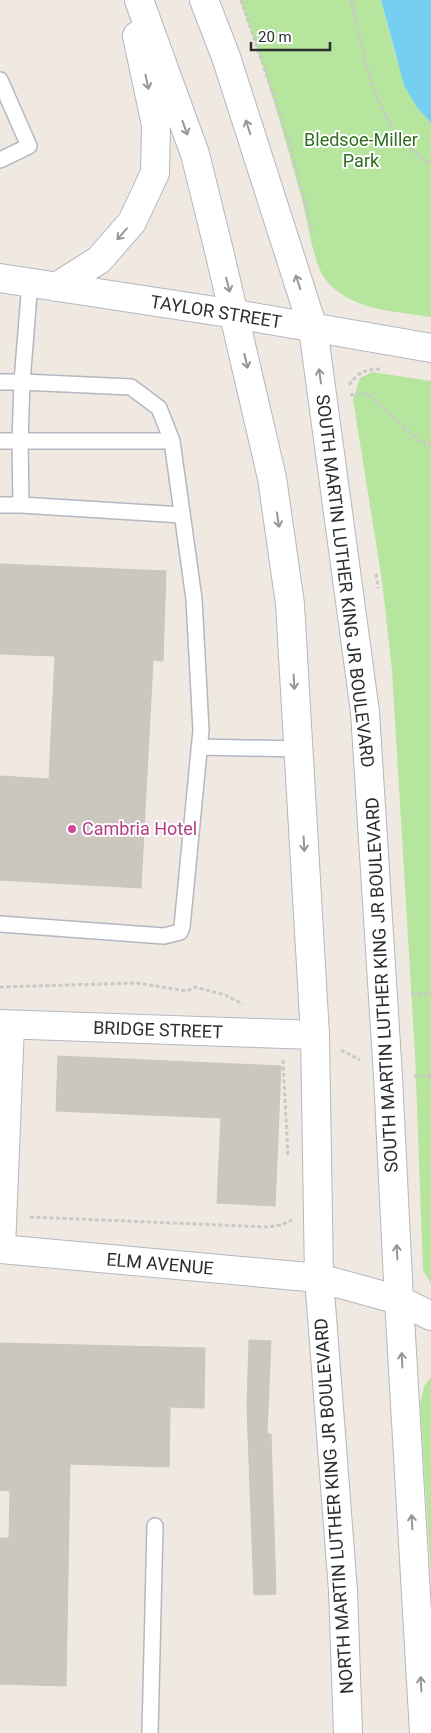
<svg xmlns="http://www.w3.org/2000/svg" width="431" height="1733" font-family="Roboto,sans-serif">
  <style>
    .green { fill: #b6e59e }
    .water { fill: #75cff0 }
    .building { fill: #cbc7bf; stroke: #cbc5ba }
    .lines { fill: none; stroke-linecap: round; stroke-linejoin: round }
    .service-casing { stroke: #b4b7c1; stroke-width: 18 }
    .minor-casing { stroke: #b4b7c1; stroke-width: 30 }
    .tertiary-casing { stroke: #b4b7c1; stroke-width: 30 }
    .secondary-casing { stroke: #b4b7c1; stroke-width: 30 }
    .path { stroke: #c9c9c9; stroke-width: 3; stroke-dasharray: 4 2.5; stroke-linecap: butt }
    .service { stroke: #fff; stroke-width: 15 }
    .minor { stroke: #fff; stroke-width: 28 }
    .tertiary { stroke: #fff; stroke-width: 28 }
    .secondary { stroke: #fff; stroke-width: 28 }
    .oneway { stroke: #969696 }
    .hotel-dot { fill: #d1479c; stroke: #fff; stroke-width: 2 }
    .labels { text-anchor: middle; stroke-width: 4; stroke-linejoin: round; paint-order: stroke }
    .park-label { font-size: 18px; fill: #2c6e1b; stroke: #fff }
    .street-label { font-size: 18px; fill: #2e2e2e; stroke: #fff }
    .hotel-label { font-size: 18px; fill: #b23c85; stroke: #fff; text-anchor: start }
  </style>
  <rect width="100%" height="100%" fill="#efe9e1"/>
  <path class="green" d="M240,0H381L395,54L416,106L431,123V317C395,311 351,311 326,280C312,262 308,219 301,196C283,131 264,64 240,0Z
    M372,372L431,381V1284L423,1270L415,1054L392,670L382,581L353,399L360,378Z
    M431,1377V1576L420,1404L424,1387Z"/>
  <path class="water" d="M381,0H431V123L416,106L404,85Z"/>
  <path class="building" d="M0,564L166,571L163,661L153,660L141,888L0,880V776L49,779L55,656L0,654Z
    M58,1056L281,1066L275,1206L217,1203L221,1118L56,1111Z
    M249,1340L271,1341L267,1434H271L276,1594L254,1595L247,1407Z
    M0,1343L205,1348L204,1408L170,1407L169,1467L70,1464L66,1686L0,1684V1538H9L10,1491L0,1490Z"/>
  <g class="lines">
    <defs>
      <path id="service" d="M0,80L29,146L0,160
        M0,382H22L20,441H0
        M172,441H20L21,505L182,515
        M0,505H21
        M199,747L298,749
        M0,924L164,936L180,932L182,927L201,730L194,599L172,441L159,408L131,387L22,382L30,282
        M150,1733L155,1526"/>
      <path id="minor" d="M0,1024L315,1035
        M1,1249L10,1025"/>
      <path id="tertiary" d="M0,278L235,314"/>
      <path id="secondary" d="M139,0L195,154L220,255L272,478L290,604L315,1035L319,1278L343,1591L348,1733
        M204,0L226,57L313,328L365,712L388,1077L399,1300L424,1733
        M56,287L99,260L132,222L155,173L156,125L137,36
        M235,314L431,348
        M0,1249L319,1278L399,1300L431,1316"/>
    </defs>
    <use href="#service" class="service-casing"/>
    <use href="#minor" class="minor-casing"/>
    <use href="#tertiary" class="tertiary-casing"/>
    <use href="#secondary" class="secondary-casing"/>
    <path class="path" d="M241,0L289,141L313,233
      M351,0C365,58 374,131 431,164
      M349,385C359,372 365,369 382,369
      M350,395L368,394L419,441L431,444
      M376,574L378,588
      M0,987L137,983L187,991L195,987L225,995L243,1004
      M411,994H431
      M341,1050L360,1060
      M283,1060L288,1156
      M414,1076H431
      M30,1217L268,1227L281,1225L292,1220"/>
    <use href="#service" class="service"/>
    <use href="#minor" class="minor"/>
    <use href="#tertiary" class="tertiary"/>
    <use href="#secondary" class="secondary"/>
  </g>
  <defs><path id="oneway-shaft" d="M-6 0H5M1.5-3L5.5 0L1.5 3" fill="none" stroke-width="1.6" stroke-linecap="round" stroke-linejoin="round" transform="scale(1.25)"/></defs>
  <g class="oneway">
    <use href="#oneway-shaft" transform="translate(147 82) rotate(78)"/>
    <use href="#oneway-shaft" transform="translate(248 127) rotate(-108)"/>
    <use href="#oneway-shaft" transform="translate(185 128) rotate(70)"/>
    <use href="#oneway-shaft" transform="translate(122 234) rotate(131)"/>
    <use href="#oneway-shaft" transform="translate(298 282) rotate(-108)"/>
    <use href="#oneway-shaft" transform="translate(228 285) rotate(76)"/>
    <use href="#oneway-shaft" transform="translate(246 361) rotate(77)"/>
    <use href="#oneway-shaft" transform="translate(320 376) rotate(-98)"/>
    <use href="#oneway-shaft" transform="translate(278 520) rotate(82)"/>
    <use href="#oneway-shaft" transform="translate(294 682) rotate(87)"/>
    <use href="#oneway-shaft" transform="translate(304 844) rotate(87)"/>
    <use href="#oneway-shaft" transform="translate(397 1252) rotate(-93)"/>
    <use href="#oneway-shaft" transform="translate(402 1360) rotate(-93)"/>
    <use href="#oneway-shaft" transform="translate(412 1522) rotate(-93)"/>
    <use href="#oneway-shaft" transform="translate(421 1684) rotate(-93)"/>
  </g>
  <circle class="hotel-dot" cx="72" cy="829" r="5"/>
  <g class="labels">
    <g class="park-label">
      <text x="361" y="146">Bledsoe-Miller<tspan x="361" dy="21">Park</tspan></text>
    </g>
    <g class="street-label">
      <text transform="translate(216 312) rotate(9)" y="6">TAYLOR STREET</text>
      <text transform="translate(345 581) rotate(83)" y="6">SOUTH MARTIN LUTHER KING JR BOULEVARD</text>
      <text transform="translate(382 985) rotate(-93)" y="6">SOUTH MARTIN LUTHER KING JR BOULEVARD</text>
      <text transform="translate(158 1030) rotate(2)" y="6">BRIDGE STREET</text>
      <text transform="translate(160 1264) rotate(5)" y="6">ELM AVENUE</text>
      <text transform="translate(334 1506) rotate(-94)" y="6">NORTH MARTIN LUTHER KING JR BOULEVARD</text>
    </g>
    <g class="hotel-label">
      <text x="82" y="835">Cambria Hotel</text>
    </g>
  </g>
  <path d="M251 42v8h79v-8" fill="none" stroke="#2e2e2e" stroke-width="2.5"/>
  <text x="258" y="42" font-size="15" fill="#2e2e2e" stroke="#ffffff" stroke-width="4" paint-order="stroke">20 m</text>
</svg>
